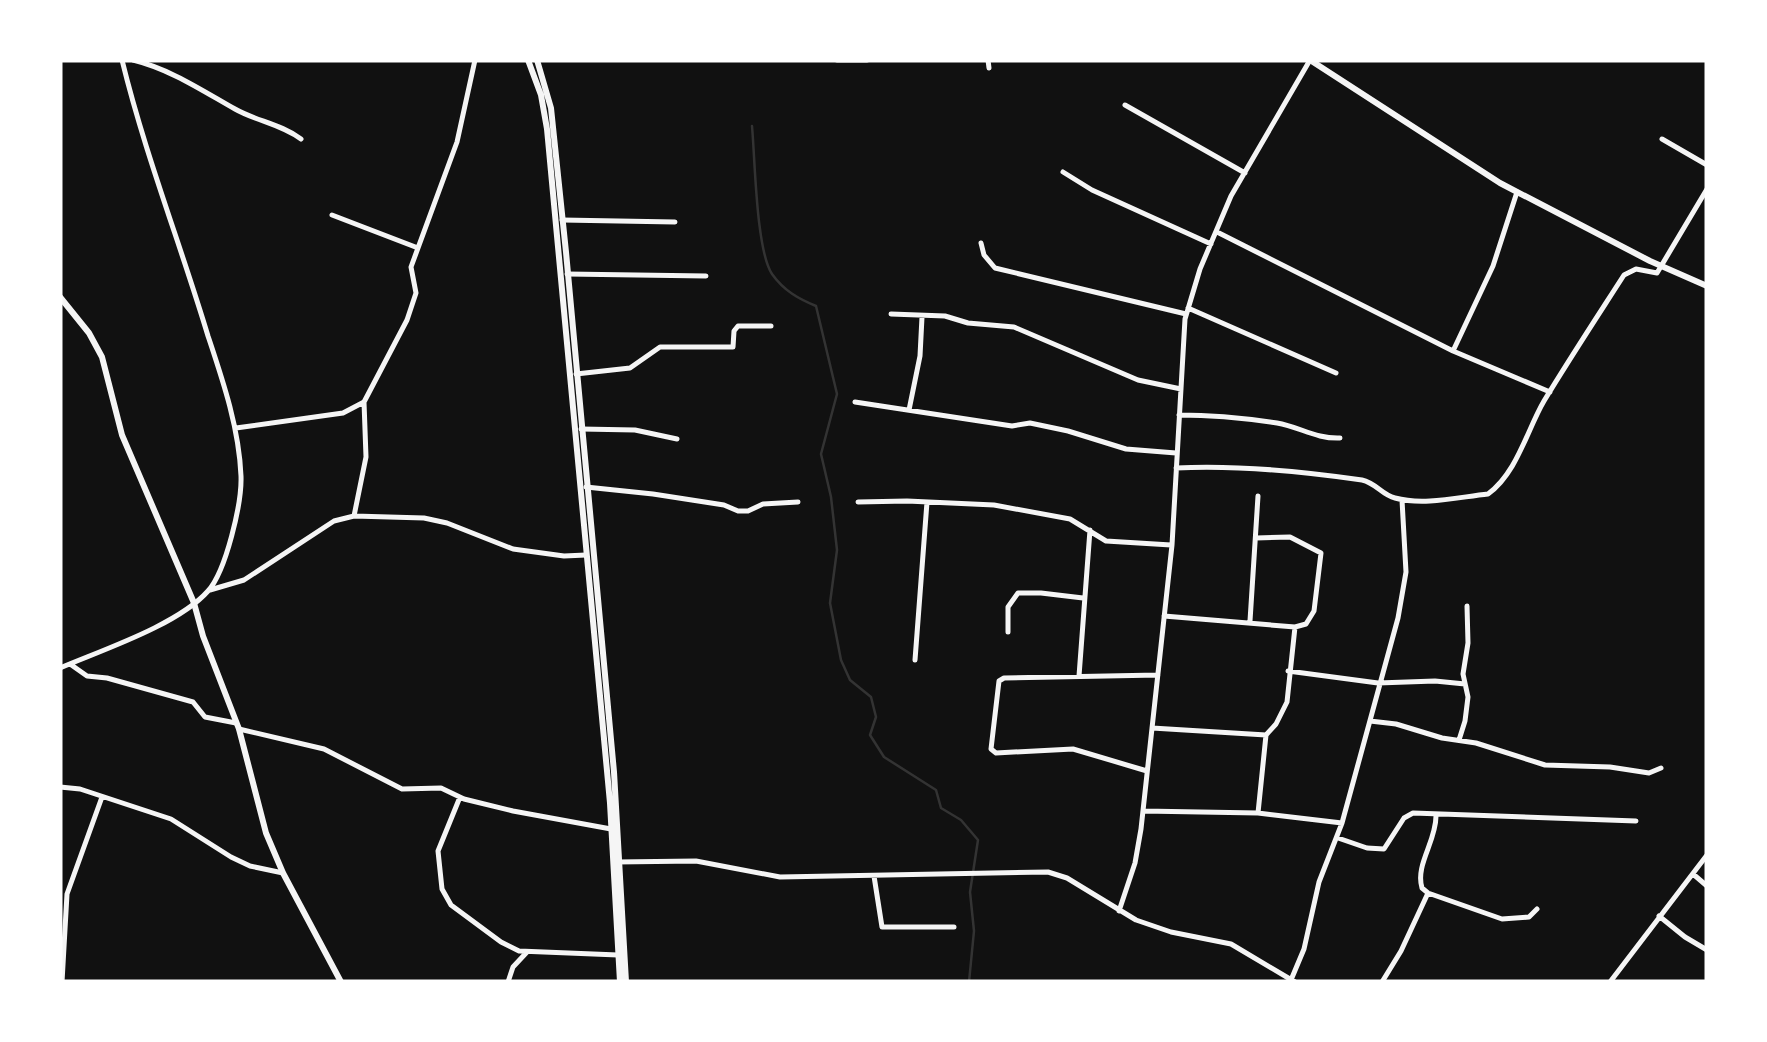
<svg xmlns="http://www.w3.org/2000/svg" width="1767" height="1042" font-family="'PT Serif',serif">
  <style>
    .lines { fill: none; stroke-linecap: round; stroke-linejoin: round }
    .stream { stroke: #333; stroke-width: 2.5 }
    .minor { stroke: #f5f5f5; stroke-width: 5 }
    .tertiary { stroke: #f5f5f5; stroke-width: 6 }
  </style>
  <rect width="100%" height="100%" fill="#111"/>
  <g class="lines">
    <path class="stream" d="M752,126C755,158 756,250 772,274C784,291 799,299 816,306L837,394L821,454L831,497L837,550L830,603L841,660L850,680L871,697L876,717L870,735L884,757L936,790L941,808L961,820L978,840L970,892L974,931L969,982"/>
    <path class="minor" d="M133,60C170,69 203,91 235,109C256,121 281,124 301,139
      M837,60H867
      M988,60L989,68
      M1125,105L1245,173
      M1662,139L1707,165
      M1063,172L1092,190L1211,244
      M332,215L418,248
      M562,220L675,222
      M1217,232L1453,351L1550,392
      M981,243L984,255L995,268L1186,314
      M567,274L706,276
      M1188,308L1336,373
      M891,314L945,316L968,323L1014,327L1138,380L1181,389
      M1453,351L1493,266L1517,192
      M576,374L630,368L660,347H733L734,331L738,326H771
      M855,402L1012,426L1030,423L1068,431L1126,449L1176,453
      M909,410L920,356L922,317
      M1179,415C1212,415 1244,418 1277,423C1300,427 1316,439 1340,438
      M236,428L343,413L364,402L407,320L416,293L411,267L457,142L475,60
      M581,429L635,430L677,439
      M1176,468C1238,465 1300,471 1362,480C1376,483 1382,495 1395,498C1424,506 1459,497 1488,494C1517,473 1527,430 1544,401C1570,358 1597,317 1624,275L1636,269L1657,273L1707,189
      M586,487L653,494L724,505L738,511H748L763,504L798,502
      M858,502L907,501L994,505L1070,519L1106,541L1171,545
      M354,516L366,457L364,402
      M210,590L244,580L334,521L354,516L424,518L447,523L513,549L564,556L586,555
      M1164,616L1295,627L1306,624L1314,611L1321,553L1290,537L1256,538
      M1250,621L1258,496
      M1008,632V607L1018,593H1041L1083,598
      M915,660L927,502
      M70,664L87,676L107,678L193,702L205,717L236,723
      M60,668C102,650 178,625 208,591C226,571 242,503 241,476C239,428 223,381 208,336C180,243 145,154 122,60
      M1288,671L1378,683L1435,681L1465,684
      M1079,676L1090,530
      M1370,721L1396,724L1442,738L1476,743L1545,765L1610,767L1649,773L1661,768
      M1152,728L1266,735
      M239,729L324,749L402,789L441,788L464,799L513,811L611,829
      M1459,740L1465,721L1468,697L1463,674L1468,643L1467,606
      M1147,771L1073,749L996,753L991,749L999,681L1004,678L1158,675
      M60,787L80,789L171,819L231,857L250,866L283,873
      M460,797L438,851L442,889L451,905L501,942L519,951L618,955
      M1143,811L1258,813L1342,823
      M1258,813L1266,735L1276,724L1287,702L1295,627
      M1436,816C1436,842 1415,865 1422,888L1428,893L1502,919L1529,917L1537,909
      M1338,838L1367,848L1384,849L1404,818L1413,813L1636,821
      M616,862L696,861L780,877L1048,872L1067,878L1136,920L1171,932L1231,944L1295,982
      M1693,874L1707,886
      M874,876L882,927H954
      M1119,911L1135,863L1141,829L1172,545L1185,319L1200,269L1231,196L1310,60
      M1659,916L1685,937L1707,950
      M1291,980L1304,949L1319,882L1342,823L1398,618L1406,572L1402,500
      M62,982L67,894L102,797
      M508,982L513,967L527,952
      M1382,982L1401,951L1428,893
      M1610,982L1707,855"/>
    <path class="tertiary" d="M528,60L541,95L547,129L610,803L620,982
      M537,60L551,108L566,252L614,772L626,982
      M1310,60L1500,183L1650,261L1707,286
      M60,297L89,333L102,357L122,435L194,603L203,636L239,729L266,833L283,873L341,982"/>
  </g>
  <rect width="1767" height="1042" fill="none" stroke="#ffffff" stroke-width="125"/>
</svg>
